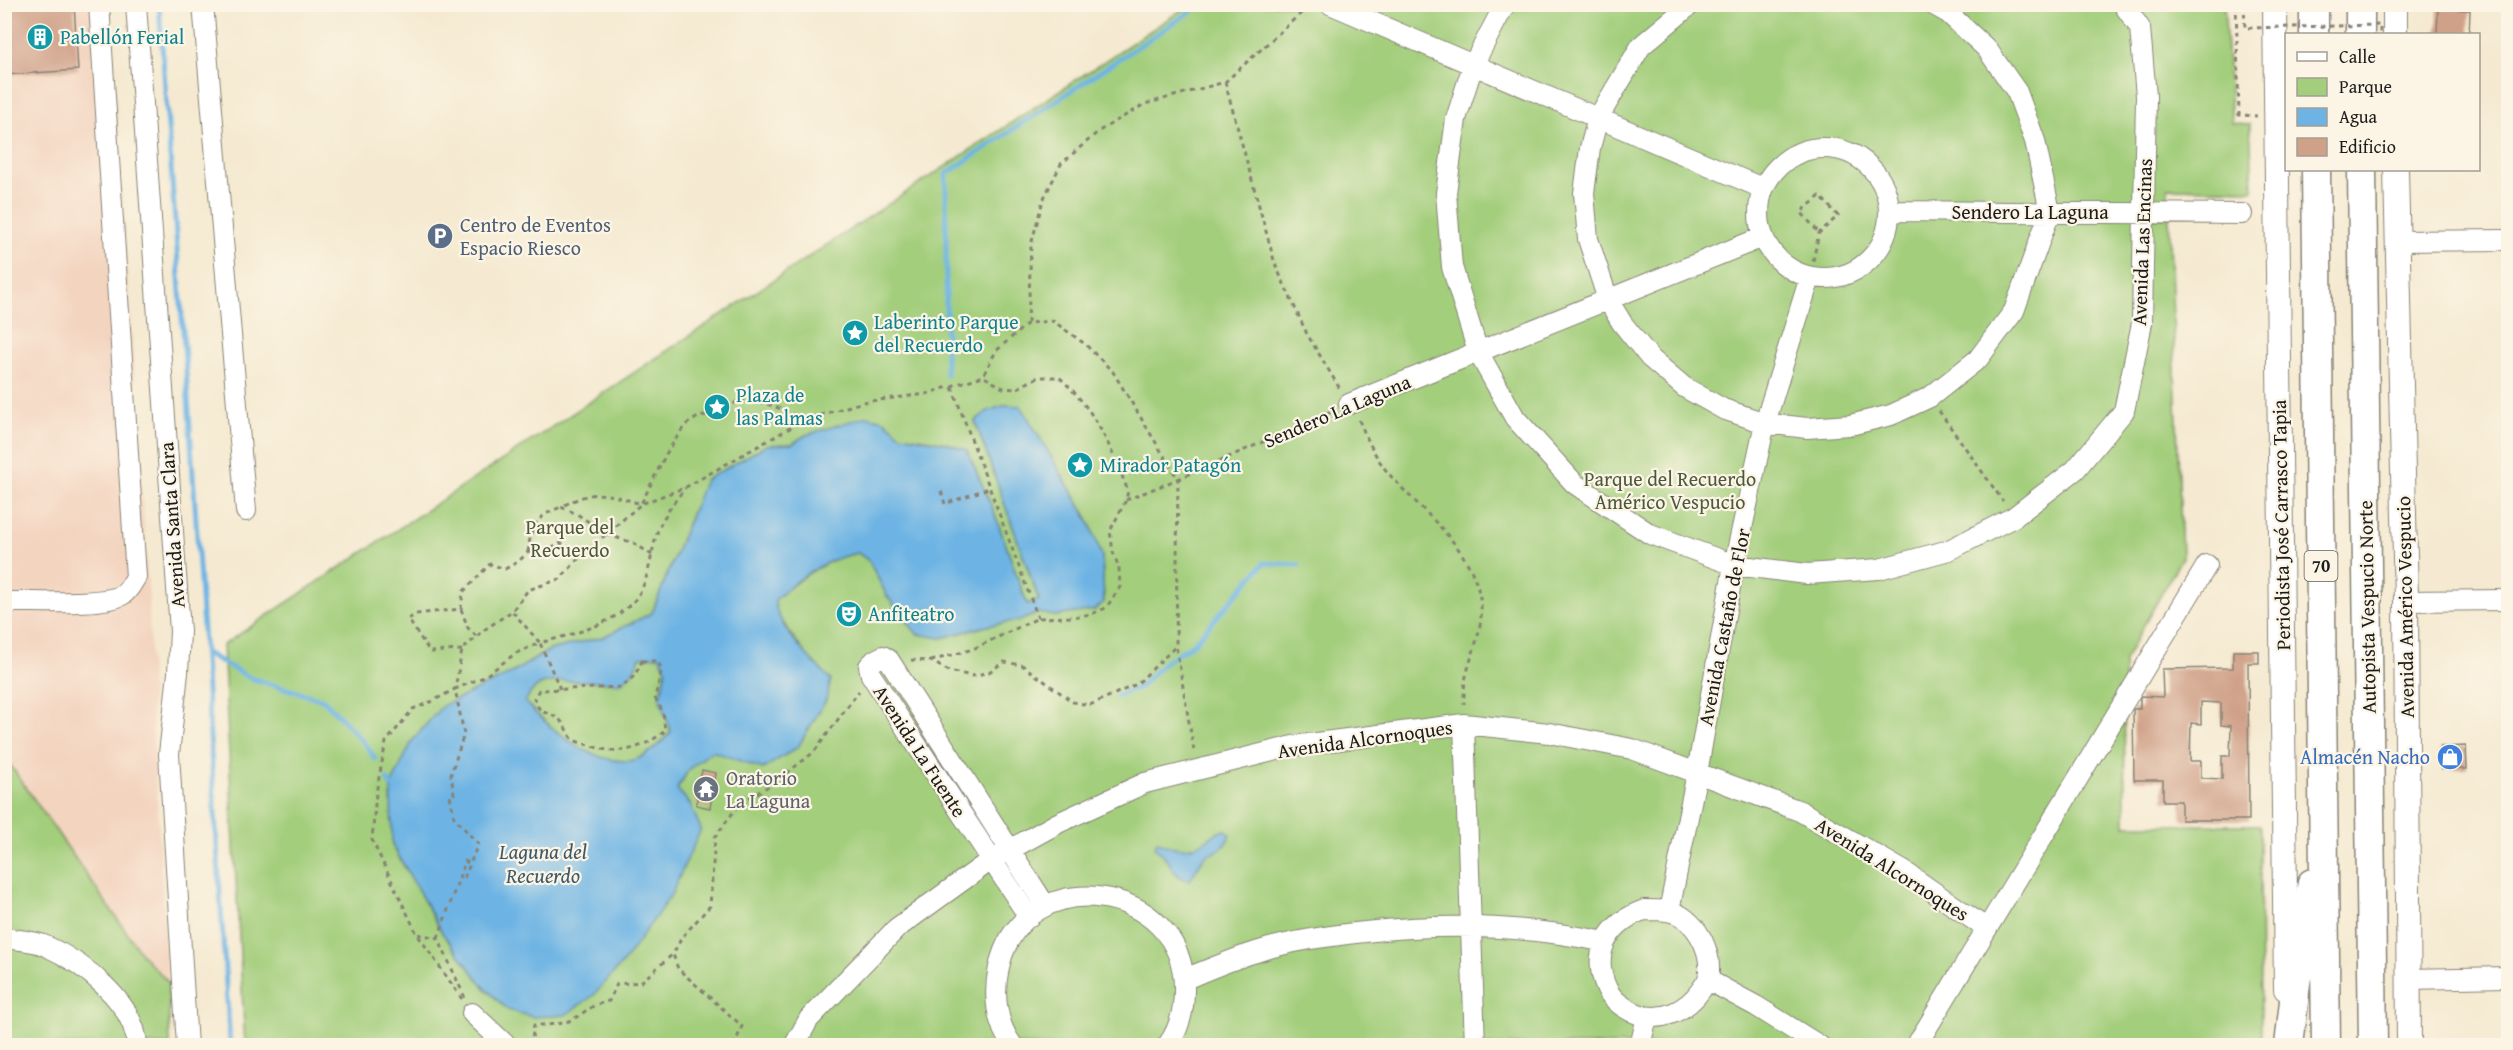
<svg xmlns="http://www.w3.org/2000/svg" width="2513" height="1050" font-family="'Gentium Book Plus',serif">
  <style>
    .built { fill: #f3d4bf }
    .green { fill: #a3ce7b; stroke: #60754c; stroke-width: 1.5; fill-rule: evenodd }
    .water { fill: #6db4e4; stroke: #446880; stroke-width: 1.5; fill-rule: evenodd }
    .lines { fill: none; stroke-linecap: round; stroke-linejoin: round }
    .stream { stroke: #6db4e4; stroke-width: 5 }
    .building { fill: #d0a189; fill-rule: evenodd }
    .minor-casing { stroke: #888376; stroke-width: 22 }
    .major-casing { stroke: #888376; stroke-width: 26 }
    .highway-casing { stroke: #888376; stroke-width: 31 }
    .path { stroke: #888376; stroke-width: 3; stroke-dasharray: 4.5 4.5; stroke-linecap: butt }
    .minor { stroke: #fff; stroke-width: 20 }
    .major { stroke: #fff; stroke-width: 24 }
    .highway { stroke: #fff; stroke-width: 28 }
    .path-bridge { stroke: #888376; stroke-width: 3; stroke-dasharray: 4.5 4.5; stroke-linecap: butt }
    .labels { text-anchor: middle; stroke-width: 4.5; stroke-linejoin: round; paint-order: stroke }
    .shield { fill: #fcf5e5; stroke: #5f5d58; stroke-width: 1.5 }
    .shield-label { font-size: 18px; font-weight: bold; fill: #1c1c1c }
    .culture-label { font-size: 20px; fill: #0d838f; stroke: #fcf5e5; text-anchor: start }
    .street-label { font-size: 20px; fill: #1c1c1c; stroke: #fcf5e5 }
    .service-label { font-size: 20px; fill: #4e5e75; stroke: #fcf5e5; text-anchor: start }
    .park-label { font-size: 20px; fill: #4b5a3d; stroke: #fcf5e5 }
    .shop-label { font-size: 20px; fill: #366cbe; stroke: #fcf5e5; text-anchor: end }
    .worship-label { font-size: 20px; fill: #5b616d; stroke: #fcf5e5; text-anchor: start }
    .water-label { font-size: 21px; font-style: italic; fill: #3c596c; stroke: #fcf5e5 }
  </style>
  <rect width="100%" height="100%" fill="#fcf5e5"/>
  <filter id="ink" filterUnits="userSpaceOnUse"><feTurbulence type="fractalNoise" baseFrequency=".0167" numOctaves="2"/><feDisplacementMap in="SourceGraphic" scale="12" xChannelSelector="R" yChannelSelector="G"/><feConvolveMatrix kernelMatrix="1 2 1 2 8 2 1 2 1" color-interpolation-filters="sRGB"/></filter>
  <filter id="wash" filterUnits="userSpaceOnUse"><feTurbulence type="fractalNoise" baseFrequency=".008" numOctaves="4" result="noise"/><feDisplacementMap in="SourceGraphic" scale="24" xChannelSelector="R" yChannelSelector="G"/><feGaussianBlur stdDeviation="1.35" result="paint"/><feColorMatrix in="noise" values="0 0 0 0 0 0 0 0 0 0 0 0 0 0 0 0 0 1.4 0 .05"/><feComposite in="paint" operator="in"/></filter>
  <g filter="url(#wash)">
    <rect width="100%" height="100%" fill="#f5ead1"/>
    <path class="built" d="M4,5H110L149,600L152,715L168,982L143,956L5,756Z"/>
    <path class="green" d="M1189,5H2224L2232,123L2250,124L2253,190L2168,188L2182,557L2124,661L2125,825H2260L2261,1045H245L223,645ZM1006,405L1021,407L1088,518L1102,557L1104,602L1056,616L1039,613L1021,620L987,626L941,638L887,596L869,561L858,553C827,558 798,579 775,600V611L801,648L826,700L798,747L763,769L712,751L689,769L677,789L690,804L485,988L443,934L392,845L510,674L549,650L603,637L652,613L693,509L767,445L792,444L806,435L884,420L901,435L946,443L967,450L994,512L1027,604L1039,600L975,421L988,411Z
      M661,656L666,669L660,699L671,732C661,743 645,759 629,761C589,764 551,728 525,702C529,695 532,689 540,685C553,678 605,681 621,683L633,672L640,657Z
      M4,756L143,956L168,982L170,1045H5Z"/>
    <path class="water" d="M1006,405L1021,406L1088,519L1102,556L1104,602L1095,610L1056,616L1039,613L1021,620L987,626L941,638L917,634L887,596L869,561L858,553C827,558 797,579 775,600C775,626 813,661 831,680L826,700L798,747L763,769L712,751L689,769L677,789L690,804L701,829L671,895L626,959L594,995L565,1015L533,1017L508,1010L485,988L443,934L392,844L391,786L412,741L442,706L510,674L550,650L603,637L652,613L705,480L767,445L792,444L806,435L867,416L884,420L901,435L946,443L967,450L994,512L1027,604L1039,600L975,421L988,411ZM660,656L666,669L660,699L671,732C661,743 645,759 629,761C589,763 550,729 525,702C529,695 532,689 540,685C553,678 605,682 621,683L633,672L640,657Z
      M1226,830L1230,834C1226,848 1218,852 1205,856L1189,881C1167,873 1174,860 1155,848L1157,841C1172,849 1190,851 1205,841C1214,835 1216,832 1226,830Z"/>
    <g class="lines">
      <path class="stream" d="M159,4L189,412L230,1046
        M946,375V174L1202,4
        M204,652L250,678L324,700L366,745L375,759
        M1117,696L1140,687L1165,662L1194,643L1264,563L1299,565
        M387,779L391,786"/>
    </g>
    <g id="blocks">
      <path class="building" d="M4,4H74L78,70L4,75Z
        M2438,9L2470,10L2469,34H2437Z
        M2233,651H2259V663H2248L2249,820H2181V801H2163V780H2134L2133,709H2140V696L2163,697L2162,669L2233,668ZM2201,702L2221,703V725L2231,726L2230,756H2222V779L2201,778V761H2190L2191,723L2201,724Z
        M2466,746L2467,769H2442L2441,747Z
        M702,770L716,773L710,808L696,805Z"/>
    </g>
  </g>
  <g filter="url(#ink)">
    <use href="#blocks" fill-opacity="0" stroke="#888376" stroke-width="1.5"/>
    <g class="lines">
      <defs>
        <path id="minor" d="M136,4L180,631L178,673L169,754L187,1046
          M203,4L246,511
          M1330,4L1762,188
          M1505,4L1473,65L1456,119L1446,193L1452,267L1478,352L1515,418L1575,484L1650,534L1734,565L1807,574L1879,569L1949,550L2014,517L2075,470L2124,411L2142,323L2146,96L2140,28L2123,4
          M1691,4L1641,46L1598,118L1590,148L1584,193L1588,239L1608,300L1622,323L1650,358L1684,387L1723,409L1765,423L1807,428L1850,425L1891,415L1930,397L1978,359L2014,311L2050,212L2035,141L2017,92L1987,49L1948,13L1932,4
          M1759 213a65 65 0 1 1 130 0a65 65 0 1 1-130 0Z
          M1889,211L2242,214
          M2397,241L2508,240
          M1349,404L1763,237
          M2406,601L2508,600
          M4,602C30,601 103,606 122,595C129,591 132,583 136,577L99,4
          M1464,724L1475,1046
          M1644,910C1652,910 1660,910 1667,911C1695,915 1714,952 1708,979C1707,982 1703,987 1701,990C1687,1010 1662,1023 1638,1014C1626,1010 1613,1001 1607,989C1590,952 1609,923 1644,910Z
          M1669,911L1697,773L1734,565L1765,423L1810,277
          M1029,917L871,675L869,666L875,660L883,656L889,660L1045,905
          M4,938C17,940 34,940 46,946C82,962 136,1003 137,1046
          M1185,979C1207,970 1230,960 1253,953C1289,941 1327,936 1365,932C1446,923 1524,925 1605,942
          M2408,979L2508,977
          M1708,980L1756,1006L1820,1046
          M472,1013L507,1046
          M794,1046L809,1019L897,928L991,860L1058,823L1145,783L1293,746L1464,724L1549,733L1632,749L1800,811L1905,872L1987,929
          M1013,1046C996,1024 993,994 999,967C1023,859 1186,882 1184,990C1184,1010 1180,1029 1167,1046
          M1640,1046L1647,1017
          M1916,1046L2207,565"/>
        <path id="major" d="M2275,4L2286,989
          M2395,4V34
          M2396,170L2406,601L2409,1046"/>
        <path id="highway" d="M2314,4V34
          M2360,4V34
          M2316,170L2326,1046
          M2362,170L2373,1046
          M2289,1046L2296,983L2312,883"/>
      </defs>
      <use href="#minor" class="minor-casing"/>
      <use href="#major" class="major-casing"/>
      <use href="#highway" class="highway-casing"/>
      <path class="path" d="M2236,4L2239,115L2257,116
        M1225,82L1275,264L1307,334L1340,389
        M1813,261L1819,233L1838,216L1820,196L1801,212L1819,233
        M1028,323L1031,245L1043,200L1061,164L1099,131L1145,104L1225,82L1311,4
        M952,387L1038,618
        M1939,411L2003,501
        M1359,420C1366,437 1374,454 1385,469C1419,511 1475,546 1481,605C1483,632 1470,656 1465,681C1464,689 1464,697 1464,704
        M941,491L945,504L989,488
        M1126,500L1178,479L1176,646L1194,751
        M528,552C531,525 536,517 561,507
        M652,555L634,543L608,535L577,514L561,507C595,488 605,493 641,504L666,454L685,425L700,416L720,415L740,399C764,402 783,408 804,420
        M461,609L468,628L477,637
        M462,650L430,652L408,619L417,614L461,609L463,592L490,564L505,569L519,561L528,552L542,554L561,543L582,555
        M911,660L931,661L949,671L972,676L989,672L1004,662L1022,665L1073,702L1090,705L1137,684L1176,646
        M642,661H656L662,668L655,698L663,712L665,731C642,749 620,756 592,746C587,744 579,743 574,740C567,735 565,722 557,718C545,710 540,716 534,698L539,690L622,687L635,675Z
        M931,661L973,649L1038,618L1073,617L1091,614L1106,608L1120,587L1119,568L1113,552L1110,531L1126,500L1128,491C1110,445 1096,411 1059,377H1038L1016,389L1003,388L983,376
        M560,689L540,643C571,634 608,627 632,603C650,585 650,553 658,530C664,515 675,501 685,488
        M464,878L470,864
        M418,934L438,938L465,998
        M438,938L465,861L470,864L478,844L454,817L450,795L454,794L451,774L464,734L455,689L484,677L516,653L540,643L512,611
        M462,999L417,934L372,840L376,793L386,742L413,709L433,701L455,689L462,650L484,630L512,611L528,590L560,579L582,555L641,504L686,487L804,420L863,402L926,394L983,376L996,351L1028,323L1053,321L1085,344L1113,372L1178,479L1334,411
        M531,1046L534,1025C547,1025 562,1025 573,1019C589,1010 590,1005 609,1001L617,984L641,982L673,954
        M734,1046L742,1026L678,969L673,954L682,937L710,906L715,837L740,803L774,783L814,752L859,691"/>
      <use href="#minor" class="minor"/>
      <use href="#major" class="major"/>
      <use href="#highway" class="highway"/>
      <path class="path-bridge" d="M2244,4L2245,28L2380,25V34"/>
    </g>
  </g>
  <defs>
    <symbol id="building-disc" viewBox="-11 -11 22 22"><circle r="9.5" fill="#0f9aa8" stroke="#fcf5e5"/><path d="M-4-6H4V6H1V3H-1V6H-4ZM-2.5-4.3h1.7v1.8h-1.7ZM.8-4.3h1.7v1.8H.8ZM-2.5-1h1.7V.8h-1.7ZM.8-1h1.7V.8H.8Z" fill="#fff"/></symbol>
    <symbol id="parking-disc" viewBox="-11 -11 22 22"><circle r="9.5" fill="#5c6f8a" stroke="#fcf5e5"/><path d="M-3.5-5.5H1a3.5 3.5 0 0 1 0 7H-1V5.5H-3.5ZM-1-3.4V-.6H.8a1.4 1.4 0 0 0 0-2.8Z" fill="#fff"/></symbol>
    <symbol id="sight-disc" viewBox="-11 -11 22 22"><circle r="9.5" fill="#0f9aa8" stroke="#fcf5e5"/><path d="M0-6L1.8-2.2L6-1.7L2.9 1.2L3.7 5.4L0 3.3L-3.7 5.4L-2.9 1.2L-6-1.7L-1.8-2.2Z" fill="#fff"/></symbol>
    <symbol id="theatre-disc" viewBox="-11 -11 22 22"><circle r="9.5" fill="#0f9aa8" stroke="#fcf5e5"/><path d="M-5-5.5Q0-4 5-5.5V0Q5 5 0 6Q-5 5-5 0ZM-3.3-2.5H-1v1.5H-3.3ZM1-2.5H3.3v1.5H1ZM-2.8 1Q0 5.5 2.8 1Z" fill="#fff"/></symbol>
    <symbol id="shop-disc" viewBox="-11 -11 22 22"><circle r="9.5" fill="#3f7fe0" stroke="#fcf5e5"/><path d="M-5-2.5h2.3a2.7 3.5 0 0 1 5.4 0H5L5.5 6h-11ZM-1.5-2.5h3a1.5 2.3 0 0 0-3 0Z" fill="#fff"/></symbol>
    <symbol id="temple-disc" viewBox="-11 -11 22 22"><circle r="9.5" fill="#6b7280" stroke="#fcf5e5"/><path d="M0-6L5-2H3V0L6.5 2.5H4V6H1.5V3h-3V6H-4V2.5H-6.5L-3 0V-2H-5Z" fill="#fff"/></symbol>
  </defs>
  <g fill-rule="evenodd">
    <use href="#building-disc" x="25" y="22" width="30" height="30"/>
    <use href="#parking-disc" x="425" y="221" width="30" height="30"/>
    <use href="#sight-disc" x="840" y="318" width="30" height="30"/>
    <use href="#sight-disc" x="702" y="392" width="30" height="30"/>
    <use href="#sight-disc" x="1065" y="450" width="30" height="30"/>
    <use href="#theatre-disc" x="834" y="599" width="30" height="30"/>
    <use href="#shop-disc" x="2435" y="742" width="30" height="30"/>
    <use href="#temple-disc" x="691" y="774" width="30" height="30"/>
  </g>
  <g class="labels">
    <rect class="shield" x="2304.5" y="551" width="33" height="30" rx="4.5"/>
    <g class="shield-label">
      <text x="2321" y="572">70</text>
    </g>
    <g class="culture-label">
      <text x="60" y="44">Pabellón Ferial</text>
      <text x="874" y="329">Laberinto Parque<tspan x="874" dy="23">del Recuerdo</tspan></text>
      <text x="736" y="402">Plaza de<tspan x="736" dy="23">las Palmas</tspan></text>
      <text x="1100" y="472">Mirador Patagón</text>
      <text x="868" y="621">Anfiteatro</text>
    </g>
    <g class="street-label">
      <text x="2030" y="219">Sendero La Laguna</text>
      <text transform="translate(2142 242) rotate(-88)" y="7">Avenida Las Encinas</text>
      <text transform="translate(1337 411) rotate(-23)" y="7">Sendero La Laguna</text>
      <text transform="translate(172 525) rotate(-94)" y="7">Avenida Santa Clara</text>
      <text transform="translate(2281 525) rotate(-91)" y="7">Periodista José Carrasco Tapia</text>
      <text transform="translate(2367 607) rotate(-91)" y="7">Autopista Vespucio Norte</text>
      <text transform="translate(2405 607) rotate(-91)" y="7">Avenida Américo Vespucio</text>
      <text transform="translate(1724 627) rotate(-79)" y="7">Avenida Castaño de Flor</text>
      <text transform="translate(1365 739) rotate(-8)" y="7">Avenida Alcornoques</text>
      <text transform="translate(920 751) rotate(57)" y="7">Avenida La Fuente</text>
      <text transform="translate(1892 869) rotate(32)" y="7">Avenida Alcornoques</text>
    </g>
    <g class="service-label">
      <text x="460" y="232">Centro de Eventos<tspan x="460" dy="23">Espacio Riesco</tspan></text>
    </g>
    <g class="park-label">
      <text x="1670" y="486">Parque del Recuerdo<tspan x="1670" dy="23">Américo Vespucio</tspan></text>
      <text x="570" y="534">Parque del<tspan x="570" dy="23">Recuerdo</tspan></text>
    </g>
    <g class="shop-label">
      <text x="2430" y="764">Almacén Nacho</text>
    </g>
    <g class="worship-label">
      <text x="726" y="785">Oratorio<tspan x="726" dy="23">La Laguna</tspan></text>
    </g>
    <g class="water-label">
      <text x="543" y="859">Laguna del<tspan x="543" dy="24">Recuerdo</tspan></text>
    </g>
  </g>
  <rect width="2513" height="1050" fill="none" stroke="#fcf5e5" stroke-width="24"/>
  <rect x="2285" y="33" width="195" height="138" fill="#fcf5e5" stroke="#a29e95" stroke-width="1.5"/>
  <rect x="2297" y="52" width="30" height="9" fill="#ffffff" stroke="#a29e95" stroke-width="1.5"/>
  <text x="2339" y="63" font-size="18" fill="#1c1c1c">Calle</text>
  <rect x="2297" y="78" width="30" height="18" fill="#a3ce7b" stroke="#a29e95" stroke-width="1.5"/>
  <text x="2339" y="93" font-size="18" fill="#1c1c1c">Parque</text>
  <rect x="2297" y="108" width="30" height="18" fill="#6db4e4" stroke="#a29e95" stroke-width="1.5"/>
  <text x="2339" y="123" font-size="18" fill="#1c1c1c">Agua</text>
  <rect x="2297" y="138" width="30" height="18" fill="#d0a189" stroke="#a29e95" stroke-width="1.5"/>
  <text x="2339" y="153" font-size="18" fill="#1c1c1c">Edificio</text>
</svg>
